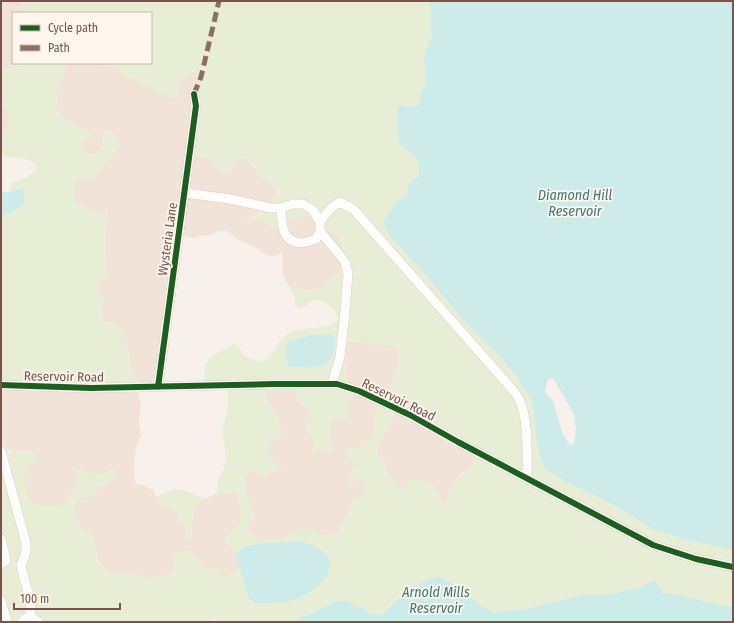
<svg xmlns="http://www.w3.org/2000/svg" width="734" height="623" font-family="'Fira Sans Condensed',sans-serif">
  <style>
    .residential { fill: #f1e3d8 }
    .green { fill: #e8eed6; fill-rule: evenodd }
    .water { fill: #cdebe9; fill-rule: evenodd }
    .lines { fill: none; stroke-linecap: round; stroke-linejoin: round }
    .minor-casing { stroke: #d6cdc8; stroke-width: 10 }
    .minor { stroke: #fefdfc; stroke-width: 9 }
    .quiet { stroke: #8d6e63; stroke-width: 5; stroke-dasharray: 10 5; stroke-linecap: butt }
    .cycleway-casing { stroke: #fff6ee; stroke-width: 8 }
    .cycleway { stroke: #1b5e20; stroke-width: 6 }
    .labels { text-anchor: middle; stroke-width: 3.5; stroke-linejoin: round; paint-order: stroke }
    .street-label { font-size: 13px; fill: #78544a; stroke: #fff6ee }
    .water-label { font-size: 14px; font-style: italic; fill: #3a7576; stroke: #fff6ee }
  </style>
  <rect width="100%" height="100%" fill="#f8f1eb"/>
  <path class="residential" d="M1,1H21L26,10L33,13H13V63H19L7,69L1,70Z
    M68,63H97L102,65L115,66L122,73L159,93L177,99L180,84L184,76L189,73L199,70L203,76L200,94L204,157L209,158L219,171L232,170L235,161L238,158L247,159L256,170L258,176L275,187L276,194L271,203L257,216L249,218L247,220L262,219L272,227L287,220L308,215L322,229L337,234L342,247V264L337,276L332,278L328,286L316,291L300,290L288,285L283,274L282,252H280L279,255L268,256L254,246L239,240L227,231H218L211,235L199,236L195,238L179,235L158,384L139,387V400L141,401L139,422L141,435L135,452L134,476L136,484L142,485L153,490L159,504L172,507L178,513L177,522L186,528L191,541L193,509L204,499L217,493H236L240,506L241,521L235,527L227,544L235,554L239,568L226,578L203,566L190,551L171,554L175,564L174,570L168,575L163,576L144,578L137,575L107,572L97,559L94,536L85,532L79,525L75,515V504L78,498L95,495L98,487L115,480L114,468L113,470L100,476L92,475L73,467L77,476L76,484L67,502L55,508L41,507L30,502L24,488V476L29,464L38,459L33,452L12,450L1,446V385L138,386L131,370L124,329L114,323L104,322L101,314L104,297L96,288L101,281L109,275L106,267L104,239L107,224L108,211L98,213L89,210L75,201L74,198L73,188L75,182L81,179L95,177L100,171L102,164L119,145L116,140L114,133L103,131V146L95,154L89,155L85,152L84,143L90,138L87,130L76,126L71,121L64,119L56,108L57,103L56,92Z
    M1,91L4,94L6,100L3,105L10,119L4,136L1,138Z
    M362,341L376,344L394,345L398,351L399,366L385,400L373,416V435L372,440L363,443L361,447L356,450H345L354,462V466L348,477L347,483L361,479L367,485L365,492L360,498L352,501L338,534L332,533L322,536L289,534L282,540L272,541L257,538L245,528L255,516L246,495L245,479L247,473L254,471L267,476L269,472L273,471L285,469L278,466L268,454L270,442L282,436L278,416L268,402L264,384L296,383L297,398L300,405L305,406L308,408L305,430L312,434L314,439L313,453L318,449L331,452L329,427L334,420L349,414L348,404L356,390L347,385V369L343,360L345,345L348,342Z
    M397,408L478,453L471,468L461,474L454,482L446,504L441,503L439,492L406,482L404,486L400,489L396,487L387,471L385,461L379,458L376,453L377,446L388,428Z"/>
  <path class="green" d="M21,1H430V9L432,35L424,56L426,84L423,88L418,105L412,108L403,107V147C418,158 419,157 419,176L408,186L407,194L396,203L383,222L389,235L423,272L459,315L501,358L517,377L531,400L534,409L536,439L569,484L709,544L733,550V607C709,604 686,594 661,593L653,580L643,587L611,594L525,609L495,612L478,604L459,587L444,578L410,588L382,615H374L347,601L338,600L292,622H218L214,619L213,622H1V438L5,437L10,455L12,450L33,452L38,459L29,464C22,480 24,486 30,502C46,509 52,509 67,502L76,484L77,476L73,467C85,472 95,478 108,473C111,471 113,471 115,467L116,480L99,487L95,495L78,498C73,509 74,523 85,531C88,533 91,534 94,536L97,559L107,572L137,575L144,578L163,576L168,575L174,570L175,564L171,554L172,552L190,551L203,566L226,578L239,568L274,604L292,600L301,541L266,543L245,546L235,554L227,544L225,537L241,521L240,506L236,493H217L218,478L224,469L226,458L222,430L228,410V386L205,385C205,379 204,373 205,368C206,356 224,349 234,344L239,346C242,358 252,359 263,362C273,355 277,340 288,334C304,325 324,332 338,319C338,311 323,298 315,300C306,302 305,313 295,305L294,295L288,285C299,290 319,296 328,285C332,281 332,278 337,276C344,260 344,250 337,234L322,229L308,215L287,220L280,229L272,227L262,219L247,220L241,218L243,216C245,216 247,218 249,218C260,219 271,203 276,194L275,187L258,176L256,170L247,159L238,158C232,165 234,168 225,174L219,171L209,158L191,156L201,87L203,76L200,71C180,75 181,81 177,99H176L159,93L122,73L115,66L102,65L97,63H151V13H33L26,10ZM362,341L367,343L371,347L376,344L394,346C406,361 392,384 385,400L381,401L373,416V435L372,440L362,443C359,451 352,450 344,450L345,453L354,462V466L348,477L347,484L361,479L367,485C364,494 361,497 352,501L338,534L332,533L322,536L316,531L302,529L289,534L282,540L272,541L257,538L245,528L255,516C249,502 241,488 247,473L255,471L267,476C271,470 278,470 286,469L278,466L268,454L270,442L282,436L278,416L268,402L264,384L296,383L297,398L300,405L305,406L308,408L305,430C317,437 314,441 312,453L318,449L331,452L335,449C326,442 328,429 334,420L347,418L349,414L348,404L356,390L347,385V369L343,360L345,345L348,342ZM397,408L478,453L471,468L461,474L454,482L446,504L441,503C440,500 440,496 439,493C435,481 419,479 409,480L400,488C391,485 387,470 385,461L379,458L376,453L377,446L388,428Z
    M19,63H68L56,92L57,103L56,108L64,119L71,121L76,126L87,130L92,134L90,138L84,144L85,152L89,155L95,154L103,146V130L114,133L116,140L119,146L108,162L102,164L95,181L81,179L75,182L73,188L74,198L79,203L86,204L89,210L98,213L108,210L107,224L104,239L106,267L109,275V280L101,281L96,288L104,297L101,314L104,322L114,323L124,329L131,370L139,387L1,385V217L23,206L22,188L9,192L11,183L29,176L37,168L33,162L24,158L6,157L1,152V138L4,136L10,119L2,105L6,100L4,94L1,91V70L7,69Z
    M174,489L185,490L204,499L193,509L191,541L185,539L186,528L177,522V513L172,507L159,504L156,497Z"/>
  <path class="water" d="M430,1H733V550L683,539L654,529L601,498L569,484L544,467L541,460L536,439L534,409L531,400L517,377L501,358L459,315L423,272L389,235L383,222L396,203L407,194C408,184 410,181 419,176V165L416,157L403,147L398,138L397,107L399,104C405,108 411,108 418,105L423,88L426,84L424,56L432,35L430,8ZM553,378L574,414L576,428L574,443L570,445L563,435L553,401L545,392L547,380Z
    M22,188L25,198L23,206L1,217V192H9Z
    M333,334C339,343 332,356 327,364L307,368L288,366L285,354L288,342L308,336Z
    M301,541C310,544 320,547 326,554C341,572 312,593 297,599C284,604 269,604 255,603L249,598L235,554L245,546L266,543Z
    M437,577L444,578L459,587L478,604L495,612L525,609L583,595L611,594L643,587L653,580L659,586L662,593C686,594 709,604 733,607V622H292L338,600L347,601L374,615H382C400,598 412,583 437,577Z"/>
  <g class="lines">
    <defs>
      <path id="minor" d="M185,193L230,199L271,208H281L293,204H303L313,210L320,222V231L316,239C312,240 305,243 301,243C281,242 282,222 281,208
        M320,222L331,208L340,202L354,210L512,389C514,392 518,396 519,399C529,419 527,456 527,478
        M320,231L345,262L348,273L345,312L340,357L332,384
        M1,385L91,388L275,384H337L359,391L410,415L458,442L653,545L696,559L733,567
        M158,387L196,106L194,94
        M1,451L26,543V551L21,566L30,600L31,617L39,622
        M1,539L6,561L1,564
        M1,601L7,622
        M22,622L26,618L31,617"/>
    </defs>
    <use href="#minor" class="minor-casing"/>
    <use href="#minor" class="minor"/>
    <path class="quiet" d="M194,94L201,77L219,1"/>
    <defs>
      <path id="cycleway" d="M1,385L91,388L275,384H337L359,391L410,415L458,442L653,545L696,559L733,567
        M158,387L196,106L194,94"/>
    </defs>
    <use href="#cycleway" class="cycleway-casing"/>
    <use href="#cycleway" class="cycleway"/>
  </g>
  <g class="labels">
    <g class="street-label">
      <text transform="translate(167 239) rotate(-82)" y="5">Wysteria Lane</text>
      <text transform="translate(64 376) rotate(1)" y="5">Reservoir Road</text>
      <text transform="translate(399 399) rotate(26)" y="5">Reservoir Road</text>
    </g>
    <g class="water-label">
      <text x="575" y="200">Diamond Hill<tspan x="575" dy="16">Reservoir</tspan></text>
      <text x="436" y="597">Arnold Mills<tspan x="436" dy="16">Reservoir</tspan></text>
    </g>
  </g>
  <rect width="734" height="623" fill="none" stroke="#78544a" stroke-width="4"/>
  <rect x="12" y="12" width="140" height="52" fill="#fff6ee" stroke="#c9b5ac"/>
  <rect x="20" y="25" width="20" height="6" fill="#1b5e20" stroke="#c9b5ac"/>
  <text x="48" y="32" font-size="12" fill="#78544a">Cycle path</text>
  <rect x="20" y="45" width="20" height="6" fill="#8d6e63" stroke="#c9b5ac"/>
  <text x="48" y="52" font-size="12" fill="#78544a">Path</text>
  <path d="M14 603v6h106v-6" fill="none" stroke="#78544a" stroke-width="2"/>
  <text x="20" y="603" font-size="12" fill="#78544a" stroke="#fff6ee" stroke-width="3" paint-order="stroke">100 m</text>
</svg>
